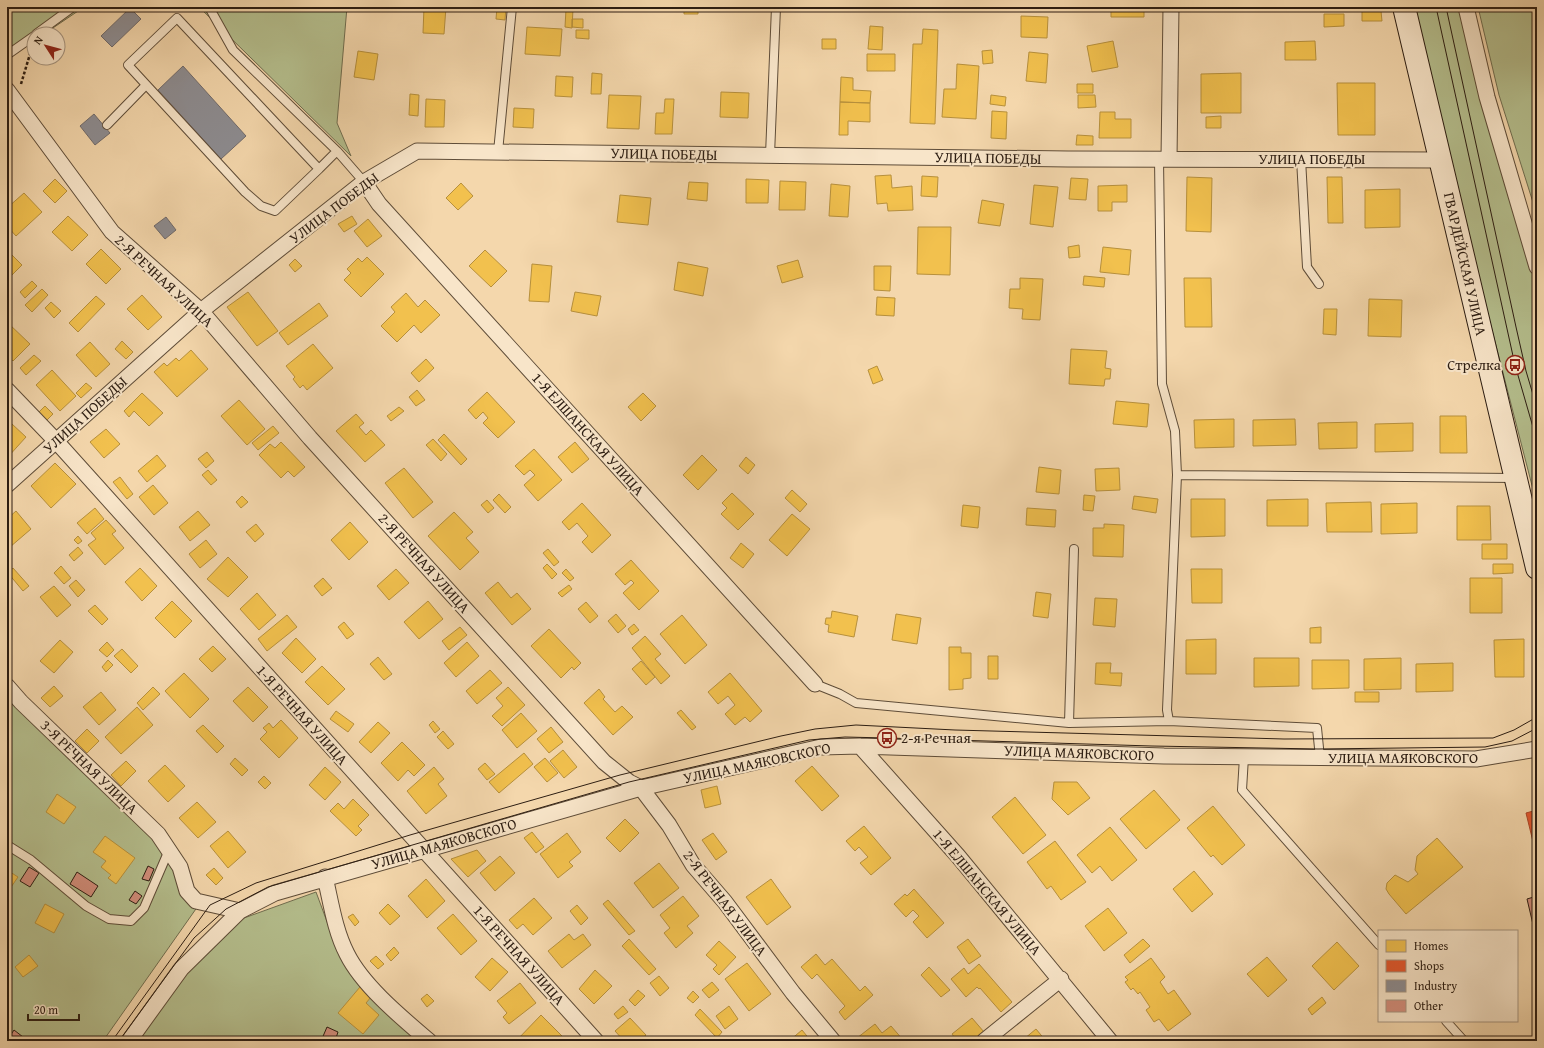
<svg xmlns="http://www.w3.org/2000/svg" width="1544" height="1048" font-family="'Gentium Book Plus',serif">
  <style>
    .green { fill: #b5bf8e; stroke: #706e50 }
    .homes { fill: #f2c14e; stroke: #b7903c }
    .shops { fill: #e4572e; stroke: #ad4626 }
    .industry { fill: #8d8d92; stroke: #706b6c }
    .building { fill: #d38e7c; stroke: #2c1d12 }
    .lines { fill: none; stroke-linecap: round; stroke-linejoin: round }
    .service-casing { stroke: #5e4c38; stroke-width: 10 }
    .minor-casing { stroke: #5e4c38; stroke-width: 17 }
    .secondary-casing { stroke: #2c1d12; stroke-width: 24 }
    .path { stroke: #2c1d12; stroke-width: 2.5; stroke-dasharray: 3 2; stroke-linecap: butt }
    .service { stroke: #f8e5c9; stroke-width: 8 }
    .minor { stroke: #f8e5c9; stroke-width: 15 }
    .secondary { stroke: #f8e5c9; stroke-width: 22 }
    .tram { stroke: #2c1d12; stroke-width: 1 }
    .labels { text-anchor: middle; stroke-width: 4; stroke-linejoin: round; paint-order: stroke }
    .street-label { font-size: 15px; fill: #2c1d12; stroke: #f8e5c9 }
    .poi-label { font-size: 15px; fill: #2c1d12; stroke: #f8e5c9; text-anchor: end }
  </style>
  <rect width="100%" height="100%" fill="#f4d7ac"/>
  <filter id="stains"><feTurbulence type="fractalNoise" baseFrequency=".005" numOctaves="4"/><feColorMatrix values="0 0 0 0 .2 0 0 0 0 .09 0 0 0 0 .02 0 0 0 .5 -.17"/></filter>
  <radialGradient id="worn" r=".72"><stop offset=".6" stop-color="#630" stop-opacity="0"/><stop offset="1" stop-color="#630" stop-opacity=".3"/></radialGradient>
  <path class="green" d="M7,7H84L44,34H34L7,57Z
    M199,7H347L337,123L351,156Z
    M1412,7H1468L1537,257V505L1448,159Z
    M1478,7H1537V215L1499,95Z
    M7,693L156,837L198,906L103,1041H7Z
    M316,892L339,954L357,982L418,1041H139L185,973L244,918Z"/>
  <path class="homes" d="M424,7H446L444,34L423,33Z
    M497,7H506L505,20L496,19Z
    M684,7H698V14H684Z
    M863,7H896V9Z
    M1111,7H1144V17H1111Z
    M566,9H573L572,28L565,27Z
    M1362,11H1381L1382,21H1362Z
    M1324,14H1344V26L1324,27Z
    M1021,16L1048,17L1047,38L1021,37Z
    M572,19H583V28L572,27Z
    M870,26L883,27L882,50L868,49Z
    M527,27L562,29L560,56L525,54Z
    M923,29L938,30L935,124L910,123L913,44H922Z
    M576,30H589V39L576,38Z
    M822,39H836V49H822Z
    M1113,41L1118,67L1092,72L1087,46Z
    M1315,41L1316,60H1285V42Z
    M992,50L993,63L983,64L982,51Z
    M358,51L378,54L374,80L354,77Z
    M1029,52L1048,54L1046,83L1026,81Z
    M867,54H895V71H867Z
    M957,64L979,66L976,119L942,117L944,89H956Z
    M592,73L602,74L601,94H591Z
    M1241,73V113H1201V74Z
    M556,76L573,77L572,97L555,96Z
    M841,77L853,78V90L871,91L870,103L840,102Z
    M1337,83H1375V135H1338Z
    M1077,84H1093V93H1077Z
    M721,92L749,93L748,118L720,117Z
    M410,94L419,95L418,116L409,115Z
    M609,95L641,96L639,129L607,128Z
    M991,95L1006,97L1005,106L990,104Z
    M1078,95H1095L1096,107L1078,108Z
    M426,99L445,100L444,127H425Z
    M665,99H674L672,134H655L656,113H664Z
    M840,102L870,103V122L848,121V135H839Z
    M514,108L534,109L533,128L513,127Z
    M992,111L1007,112L1006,139L991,138Z
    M1100,112H1115V119H1131V138H1099Z
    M1221,116V128H1206V117Z
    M1077,135L1093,136V145H1076Z
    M891,175L892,188L912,186L913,210L888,211L887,203L877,204L875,176Z
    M922,176L938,177L937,197L921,196Z
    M1187,177L1212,178L1211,232L1186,231Z
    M1327,177H1342L1343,223H1328Z
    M1071,178L1088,179L1086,200L1069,199Z
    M55,179L67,191L55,203L43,191Z
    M746,179L769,180L768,203H746Z
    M780,181L806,182L805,210H779Z
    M689,182L708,183L707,201L687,199Z
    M461,183L473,196L458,210L446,198Z
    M831,184L850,186L848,217L829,216Z
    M1034,185L1058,187L1053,227L1030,224Z
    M1127,185V202H1112V211H1098V186Z
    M1400,189V227L1365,228V190Z
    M24,193L42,212L16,236L7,226V208Z
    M620,195L651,198L648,225L617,222Z
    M982,200L1004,204L1000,226L978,223Z
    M68,216L88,235L72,251L52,232Z
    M352,216L357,224L344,232L338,224Z
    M368,219L382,236L367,247L354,231Z
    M918,227H951L950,275L917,274Z
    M1079,245L1080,257L1069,258L1068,247Z
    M1103,247L1131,250L1129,275L1100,272Z
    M101,249L121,269L106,284L86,264Z
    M485,250L507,271L491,287L469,266Z
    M9,252L22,265L12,275L7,271V255Z
    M367,257L384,274L361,297L344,280L351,273L347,269L358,258L362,262Z
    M295,259L302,266L295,272L289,265Z
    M798,260L803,277L782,283L777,266Z
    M678,262L708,268L703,296L674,290Z
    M532,264L552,266L549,302L529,301Z
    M874,266H891L890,291L874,290Z
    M1084,276L1105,278L1104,287L1083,285Z
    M1020,278L1043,279L1040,320L1022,319L1023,309L1009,308L1010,289H1020Z
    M1184,278H1211L1212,327H1185Z
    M32,281L37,286L25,298L20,292Z
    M42,289L48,295L32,312L25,305Z
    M248,292L278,331L257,346L227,307Z
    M575,292L601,296L597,316L571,311Z
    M406,293L418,307L425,300L440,315L421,333L414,325L397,342L381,326L395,312L391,307Z
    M142,295L162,317L148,330L127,309Z
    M96,296L105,304L78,332L69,323Z
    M877,297L895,298L894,316L876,315Z
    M1369,299L1402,300L1401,337L1368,336Z
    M51,302L61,311L54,318L45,308Z
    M319,303L328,316L288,345L279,333Z
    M1324,309H1337L1336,335L1323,334Z
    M8,323L30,344L13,361L7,355Z
    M122,341L133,352L126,359L115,349Z
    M90,342L110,364L96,377L76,355Z
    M313,344L333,368L307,390L303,385L300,388L293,379L295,377L286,366Z
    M1071,349L1107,351L1105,368L1111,369L1110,379H1105L1104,386L1069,384Z
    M191,350L208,369L177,397L154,372L164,363L167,366L176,358L179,361Z
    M34,355L41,361L26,375L20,368Z
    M426,359L434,368L419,382L411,373Z
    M877,366L883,380L873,384L868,370Z
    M52,370L76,396L60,411L36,385Z
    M86,383L92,388L81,398L76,393Z
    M417,390L425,400L416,406L409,397Z
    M487,392L515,422L498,438L483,423L488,418L483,412L476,419L468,410Z
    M142,393L163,413L149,426L134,411L129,417L124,411Z
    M643,393L656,406L641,421L628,407Z
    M239,400L265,429L247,445L221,416Z
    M1116,401L1149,404L1147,427L1113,424Z
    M45,406L53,414L46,421L38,413Z
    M399,407L404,411L391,421L387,416Z
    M356,414L364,423L359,427L366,435L371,430L385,445L365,462L336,431Z
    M1440,416H1466L1467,453H1440Z
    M1234,419V447L1195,448L1194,420Z
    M1295,419L1296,445L1253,446V420Z
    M1357,422V448L1319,449L1318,423Z
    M1413,423V451L1375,452V424Z
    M12,424L26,437L7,458V429Z
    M273,426L279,433L258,450L252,443Z
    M106,429L120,444L104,458L90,442Z
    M444,434L467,459L461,465L438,440Z
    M433,439L447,454L441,461L426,445Z
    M281,442L305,467L294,477L288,471L281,478L259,455L270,444L275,448Z
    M575,442L589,459L572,473L558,457Z
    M534,449L562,480L538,501L524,485L535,475L530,470L524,475L515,466Z
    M207,452L214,461L206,468L198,459Z
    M157,455L166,466L147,482L138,471Z
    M702,455L717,470L698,490L683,475Z
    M746,457L755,465L748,474L739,466Z
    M55,463L76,484L51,508L31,486Z
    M1039,467L1061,470L1059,494L1036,492Z
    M404,468L433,502L413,518L385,483Z
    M1119,468L1120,490L1096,491L1095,469Z
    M208,470L217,480L211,485L202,475Z
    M120,477L133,494L127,499L113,482Z
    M153,485L168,503L154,515L139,497Z
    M792,490L807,504L800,512L785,498Z
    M732,493L754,514L738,530L721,514L727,508L722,503Z
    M499,494L511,507L505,513L493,500Z
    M1084,495L1095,496L1093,511L1083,510Z
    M242,496L248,502L241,508L236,502Z
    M1134,496L1158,499L1156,513L1132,509Z
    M1191,499H1225V536L1191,537Z
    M1308,499V526H1267V500Z
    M487,500L494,508L488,513L481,505Z
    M1371,502L1372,532H1327L1326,503Z
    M582,503L611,535L592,553L582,542L588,536L577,523L569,530L562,522Z
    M1417,503V533L1381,534V504Z
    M963,505L980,507L978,528L961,526Z
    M1457,506H1490L1491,540H1457Z
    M95,508L104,519L87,534L77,523Z
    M1027,508L1056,510L1055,527L1026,525Z
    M16,511L31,529L10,547L7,544V519Z
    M198,511L210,525L190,541L179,527Z
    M454,512L473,532L466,538L479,552L460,570L428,536Z
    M792,514L810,529L787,556L769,540Z
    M106,520L116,531L112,534L124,548L105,565L88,545L96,539L91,533Z
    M350,522L368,542L349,560L331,540Z
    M256,524L264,534L255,542L246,532Z
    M1104,524L1124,525L1123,557L1093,556V528H1104Z
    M78,536L82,541L78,544L74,540Z
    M206,540L217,554L200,568L189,554Z
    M741,543L754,554L743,568L730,558Z
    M1482,544H1507V559H1482Z
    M78,547L83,553L74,561L69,555Z
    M548,549L559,562L554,566L543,553Z
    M228,557L248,577L228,597L207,579Z
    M631,560L659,591L639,610L623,593L634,583L631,580L625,585L615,574Z
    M547,564L557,574L552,579L543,568Z
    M1493,564H1513V573L1493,574Z
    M61,566L71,578L64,584L54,573Z
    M13,568L29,586L23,591L8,573Z
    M140,568L157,586L142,601L125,582Z
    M396,569L409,583L389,600L377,586Z
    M566,569L574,578L570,581L562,573Z
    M1191,569H1222V603H1192Z
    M323,578L332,588L322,596L314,586Z
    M1470,578H1502V613H1470Z
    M76,580L85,590L78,597L69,586Z
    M498,582L511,598L517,593L531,609L512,625L485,593Z
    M569,585L572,589L562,597L558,593Z
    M54,586L71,605L57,617L40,597Z
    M1036,592L1051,594L1048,618L1033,616Z
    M257,593L276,615L259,630L240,609Z
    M1095,598L1117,599L1115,627L1093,625Z
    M172,601L192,621L175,638L155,618Z
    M428,601L443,619L419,639L404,622Z
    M586,602L598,616L590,623L578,609Z
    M95,605L108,619L102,625L88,611Z
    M832,611L858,616L854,637L828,632L829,625L825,624L826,618H831Z
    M616,614L626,626L618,633L608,621Z
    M896,614L921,618L917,644L892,640Z
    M287,615L297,627L267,651L258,639Z
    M682,615L707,645L685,664L660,634Z
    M344,622L354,634L347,639L338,627Z
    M634,624L639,630L632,635L628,629Z
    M460,627L467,635L449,650L442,641Z
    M1321,627V643H1310V628Z
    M549,629L581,663L574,670L572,667L561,678L531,646Z
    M645,636L661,654L655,659L670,676L661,684L632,648Z
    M296,638L316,659L302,673L282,653Z
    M1216,639V674H1186V640Z
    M1524,639V677H1495L1494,640Z
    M60,640L73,652L54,673L40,661Z
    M107,642L114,650L107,657L99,650Z
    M467,642L479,656L456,677L444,663Z
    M213,646L226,659L212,672L199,659Z
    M949,647H961V653H971V678L963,679V689L949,690Z
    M122,649L138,666L131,673L114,656Z
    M988,656H998V679H988Z
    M378,657L392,674L384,680L370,664Z
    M1254,658H1299V686L1254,687Z
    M1401,658V689L1364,690V659Z
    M108,660L113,665L106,672L102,667Z
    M1312,660H1349V688L1312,689Z
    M641,661L655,677L646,685L632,669Z
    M1096,663H1111L1110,673H1122L1121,686L1095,684Z
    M1453,663V691L1416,692V664Z
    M322,666L345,689L328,705L305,682Z
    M490,670L502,683L477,704L466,691Z
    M184,673L209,699L190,718L165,691Z
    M730,673L762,711L750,722L745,717L735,725L725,714L735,705L728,696L718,704L708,692Z
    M54,686L63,696L50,707L41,698Z
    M153,687L160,694L143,710L137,703Z
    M248,687L268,707L253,722L233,701Z
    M508,687L525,705L502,726L492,716L503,706L496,698Z
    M599,689L605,697L603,699L615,712L622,706L633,717L613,735L584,703Z
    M101,692L116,710L99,725L83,707Z
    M1355,692H1379V702H1355Z
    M137,707L153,725L121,754L105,737Z
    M681,710L696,727L692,730L677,713Z
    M336,711L354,724L348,732L330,719Z
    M521,713L537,731L517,748L502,730Z
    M281,720L298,738L279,758L260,739L267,732L263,728L269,723L273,728Z
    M433,721L440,729L435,733L429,725Z
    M378,722L390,733L371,753L359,742Z
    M203,725L224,746L217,753L196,731Z
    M551,727L563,742L549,753L537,739Z
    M87,729L99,741L87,753L75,741Z
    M443,731L454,744L448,749L437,737Z
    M402,742L425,765L414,776L408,770L398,781L381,763Z
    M563,750L577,767L564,778L550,761Z
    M524,753L533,764L499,793L489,782Z
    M235,758L248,770L242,776L230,764Z
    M545,758L558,773L547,782L534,767Z
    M126,761L136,771L121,786L111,775Z
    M485,763L495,774L487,780L478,769Z
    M165,765L185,786L168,802L148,781Z
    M812,766L839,796L822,811L795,781Z
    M325,767L341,782L325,800L309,785Z
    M434,767L444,779L438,784L447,796L426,814L407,791Z
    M264,776L271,783L265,789L258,782Z
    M1054,782H1077L1090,798L1068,815L1052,799Z
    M717,786L721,804L705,808L701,790Z
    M1154,790L1180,820L1146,849L1120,819Z
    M57,794L76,807L64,824L46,812Z
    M1015,797L1046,835L1023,854L992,817Z
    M353,799L369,815L358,826L362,830L356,836L330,811L338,803L344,809Z
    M197,802L216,822L198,838L179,818Z
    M1213,806L1245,845L1222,865L1213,855L1211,857L1187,828Z
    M625,819L639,833L620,852L606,838Z
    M864,826L891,858L871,875L860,863L868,857L859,847L855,851L846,841Z
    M1110,827L1137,860L1112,881L1100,866L1092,873L1077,855Z
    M228,831L246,852L228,868L210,846Z
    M532,832L544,847L536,853L524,838Z
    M567,833L581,852L569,862L573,866L558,878L540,854Z
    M713,833L727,852L716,860L702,840Z
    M105,836L135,858L116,884L108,878L111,875L101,867L106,861L93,852Z
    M1437,838L1463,867L1406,914L1389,894L1386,889L1387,883L1395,875L1408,882L1418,874L1415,870L1417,856Z
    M1055,841L1086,882L1061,900L1051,886L1047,889L1027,862Z
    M477,850L486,861L468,877L451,859Z
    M500,856L515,873L495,891L480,873Z
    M659,863L679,888L653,908L634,883Z
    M214,868L223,878L216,885L206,875Z
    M7,870L18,877L7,893Z
    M1194,871L1213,894L1192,912L1173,889Z
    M426,879L445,901L427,918L408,896Z
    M771,879L791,907L767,925L746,897Z
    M914,889L944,923L927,938L913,922L919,916L913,910L906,917L894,904L905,894L907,896Z
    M683,896L699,916L687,926L693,933L676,948L664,933L670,928L660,915Z
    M534,898L552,918L533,935L523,924L517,929L509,920Z
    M608,900L635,931L629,935L603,904Z
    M45,904L64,914L54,933L35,923Z
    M388,904L400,916L390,925L379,913Z
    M577,905L588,918L581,925L570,911Z
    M1108,908L1127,933L1104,951L1085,926Z
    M353,914L359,922L355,926L348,917Z
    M453,914L477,941L461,955L437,928Z
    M569,934L574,940L583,934L591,945L562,968L548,951Z
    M629,939L656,969L649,975L622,946Z
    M968,939L981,956L969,964L957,947Z
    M1143,939L1150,946L1130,963L1124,955Z
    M719,941L736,957L719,975L713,969L717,965L706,955Z
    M1337,942L1359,966L1334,990L1312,966Z
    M394,947L399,953L391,961L386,955Z
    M816,954L825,965L832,959L860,991L865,986L873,995L845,1020L839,1012L845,1006L817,974L812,979L801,967Z
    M29,955L38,966L23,977L15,967Z
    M376,956L384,964L378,969L370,961Z
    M1267,957L1287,980L1268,997L1247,974Z
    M492,958L508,972L490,991L475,977Z
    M1151,958L1165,977L1160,982L1168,994L1174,990L1191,1014L1168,1031L1159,1019L1154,1022L1146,1010L1150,1007L1140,992L1138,994L1133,988L1131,990L1125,982L1128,980L1125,977Z
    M747,963L771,994L749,1011L725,979Z
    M979,964L1012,1002L1001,1012L980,988L979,989L977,987L966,997L951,979L964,968L968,974Z
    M929,967L950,990L941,997L921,975Z
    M595,970L612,986L594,1004L579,989Z
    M659,976L669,988L660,996L650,983Z
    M712,982L719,990L709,998L702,990Z
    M520,983L536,1003L509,1024L503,1017L507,1013L497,1001Z
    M360,987L371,997L366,1003L379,1015L363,1034L338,1013Z
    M638,990L645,996L635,1006L629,1000Z
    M693,991L699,997L693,1003L687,998Z
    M427,994L434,1001L427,1007L421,999Z
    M1322,997L1326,1003L1312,1015L1308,1009Z
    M623,1006L628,1012L618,1019L614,1014Z
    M729,1006L738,1019L725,1029L716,1016Z
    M700,1009L722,1032L717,1038L695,1015Z
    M541,1015L564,1038L560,1041H516Z
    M630,1018L646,1035L639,1041H624L615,1031Z
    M972,1018L984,1032L972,1041H957L952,1034Z
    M875,1024L882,1033L891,1026L904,1041H860L857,1038Z
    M1036,1029L1046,1041H1026L1024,1039Z
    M802,1030L811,1041H789Z"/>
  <path class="shops" d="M1537,810V858L1526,813Z"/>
  <path class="industry" d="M130,8L141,19L112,47L101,36Z
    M183,66L246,136L221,159L158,90Z
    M94,114L110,133L95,145L80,126Z
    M166,217L176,230L165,239L154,226Z"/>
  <path class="building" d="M148,866L154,869L149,881L142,879Z
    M29,867L39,873L30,887L20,881Z
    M77,872L98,886L91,897L70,884Z
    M135,891L142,896L136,904L129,900Z
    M1537,896V933H1535L1527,899Z
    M327,1027L338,1032L335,1041H321Z
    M14,1030L23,1037L20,1041H16L10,1036Z"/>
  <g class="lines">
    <defs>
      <path id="service" d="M209,7L233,50L337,151L364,182
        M177,18L319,169L275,211L261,206L245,192L128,65Z
        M36,34L73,7
        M7,55L34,36
        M107,125L146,85
        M498,152L512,7
        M770,155L776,7
        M1159,159L1162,384L1175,431L1177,475L1167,710L1169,721
        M1301,159L1307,267L1319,284
        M319,169L337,151
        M1177,475L1514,478
        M815,684L840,694L856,703L1069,723L1169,721L1317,728L1320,758
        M1069,723L1074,549
        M1244,757L1242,790L1379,945
        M7,845L31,860L86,906L109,919L131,921L144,908L169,850
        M1446,1021L1464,1041"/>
      <path id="minor" d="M1466,7L1487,97L1537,267
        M7,90L112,232L201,311L310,438L604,762L629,782L641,788L669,825L693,865L725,902L793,993L833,1041
        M1169,159L1171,7
        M364,182L379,204L815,684
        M7,390L56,441L596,1041
        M7,485L201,311L364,182L417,151L1068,159L1441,160
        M7,686L21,702L158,834L180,867L187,891L196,901L240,911
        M860,746L958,856L1110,1041
        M325,877C331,903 335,931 347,954C363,986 402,1018 429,1041
        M129,1041L181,969L240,911L275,893L641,788L821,747L860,746L1164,756L1476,759L1537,749
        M984,1041L1061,979"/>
      <path id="secondary" d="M1404,7L1537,568"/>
    </defs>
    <use href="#service" class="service-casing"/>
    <use href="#minor" class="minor-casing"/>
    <use href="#secondary" class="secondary-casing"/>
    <path class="path" d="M21,84L30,54"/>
    <use href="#service" class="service"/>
    <use href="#minor" class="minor"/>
    <use href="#secondary" class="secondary"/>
    <path class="tram" d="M1436,7L1515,365L1537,441
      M1446,7L1516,327L1526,371L1537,408
      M112,1041L210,905L256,883L410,835L620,775L781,736L815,729L856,725L955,730L1284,739L1493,738L1514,730L1537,717
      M119,1041L194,938L226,909L268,887L629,782L809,740L845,737L887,738L1152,746L1318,749L1485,747L1512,741L1537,728"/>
  </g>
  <defs>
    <symbol id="bus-ring" viewBox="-11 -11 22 22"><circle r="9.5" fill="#f8e5c9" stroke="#8f2418" stroke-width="1.5"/><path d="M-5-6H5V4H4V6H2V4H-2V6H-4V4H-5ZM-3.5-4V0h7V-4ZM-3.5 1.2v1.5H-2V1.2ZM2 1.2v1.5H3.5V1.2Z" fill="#8f2418"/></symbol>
  </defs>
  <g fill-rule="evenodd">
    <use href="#bus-ring" x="1504" y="354" width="22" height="22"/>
    <use href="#bus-ring" x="876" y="727" width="22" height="22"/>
  </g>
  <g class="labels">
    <g class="street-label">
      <text transform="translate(664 154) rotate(1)" y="5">УЛИЦА ПОБЕДЫ</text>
      <text transform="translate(988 158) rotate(1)" y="5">УЛИЦА ПОБЕДЫ</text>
      <text x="1312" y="164">УЛИЦА ПОБЕДЫ</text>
      <text transform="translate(334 208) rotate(-37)" y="5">УЛИЦА ПОБЕДЫ</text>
      <text transform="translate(1465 264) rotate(77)" y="5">ГВАРДЕЙСКАЯ УЛИЦА</text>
      <text transform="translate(164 281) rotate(43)" y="5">2-Я РЕЧНАЯ УЛИЦА</text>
      <text transform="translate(85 415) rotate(-42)" y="5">УЛИЦА ПОБЕДЫ</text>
      <text transform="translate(588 434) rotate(48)" y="5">1-Я ЕЛШАНСКАЯ УЛИЦА</text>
      <text transform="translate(424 563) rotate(48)" y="5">2-Я РЕЧНАЯ УЛИЦА</text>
      <text transform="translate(302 715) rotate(48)" y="5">1-Я РЕЧНАЯ УЛИЦА</text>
      <text transform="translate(1079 753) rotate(2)" y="5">УЛИЦА МАЯКОВСКОГО</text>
      <text x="1403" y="763">УЛИЦА МАЯКОВСКОГО</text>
      <text transform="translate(757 763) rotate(-12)" y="5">УЛИЦА МАЯКОВСКОГО</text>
      <text transform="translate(89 767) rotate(44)" y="5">3-Я РЕЧНАЯ УЛИЦА</text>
      <text transform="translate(444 844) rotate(-16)" y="5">УЛИЦА МАЯКОВСКОГО</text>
      <text transform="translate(987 892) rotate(50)" y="5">1-Я ЕЛШАНСКАЯ УЛИЦА</text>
      <text transform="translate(725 903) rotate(53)" y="5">2-Я РЕЧНАЯ УЛИЦА</text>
      <text transform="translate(519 955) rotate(48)" y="5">1-Я РЕЧНАЯ УЛИЦА</text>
    </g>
    <g class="poi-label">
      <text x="1501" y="370">Стрелка</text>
      <text x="901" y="743" text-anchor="start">2-я Речная</text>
    </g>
  </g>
  <rect width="1544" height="1048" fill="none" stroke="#f4d7ac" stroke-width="24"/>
  <rect x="8" y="8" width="1528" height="1032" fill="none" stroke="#2c1d12" stroke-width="2"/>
  <rect x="12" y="12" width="1520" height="1024" fill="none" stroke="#2c1d12"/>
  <rect x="1378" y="930" width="140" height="92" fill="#f8e5c9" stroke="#a69580"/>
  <rect x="1386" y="940" width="20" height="12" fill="#f2c14e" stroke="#a69580"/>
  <text x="1414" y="950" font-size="12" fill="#2c1d12">Homes</text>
  <rect x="1386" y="960" width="20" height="12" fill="#e4572e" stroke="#a69580"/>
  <text x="1414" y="970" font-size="12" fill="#2c1d12">Shops</text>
  <rect x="1386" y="980" width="20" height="12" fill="#8d8d92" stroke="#a69580"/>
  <text x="1414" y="990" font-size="12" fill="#2c1d12">Industry</text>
  <rect x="1386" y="1000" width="20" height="12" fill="#d38e7c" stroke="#a69580"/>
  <text x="1414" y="1010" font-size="12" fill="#2c1d12">Other</text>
  <g transform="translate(46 46) rotate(306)"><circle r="19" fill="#f8e5c9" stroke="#a69580"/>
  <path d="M0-3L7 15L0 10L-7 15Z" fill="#8f2418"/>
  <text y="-6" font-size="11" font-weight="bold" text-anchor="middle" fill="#2c1d12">N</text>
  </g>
  <path d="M28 1014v6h51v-6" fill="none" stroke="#2c1d12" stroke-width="2"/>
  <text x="34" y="1014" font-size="12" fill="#2c1d12" stroke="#f8e5c9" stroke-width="3" paint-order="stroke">20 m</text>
  <rect width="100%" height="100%" filter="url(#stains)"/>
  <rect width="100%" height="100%" fill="url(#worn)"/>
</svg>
